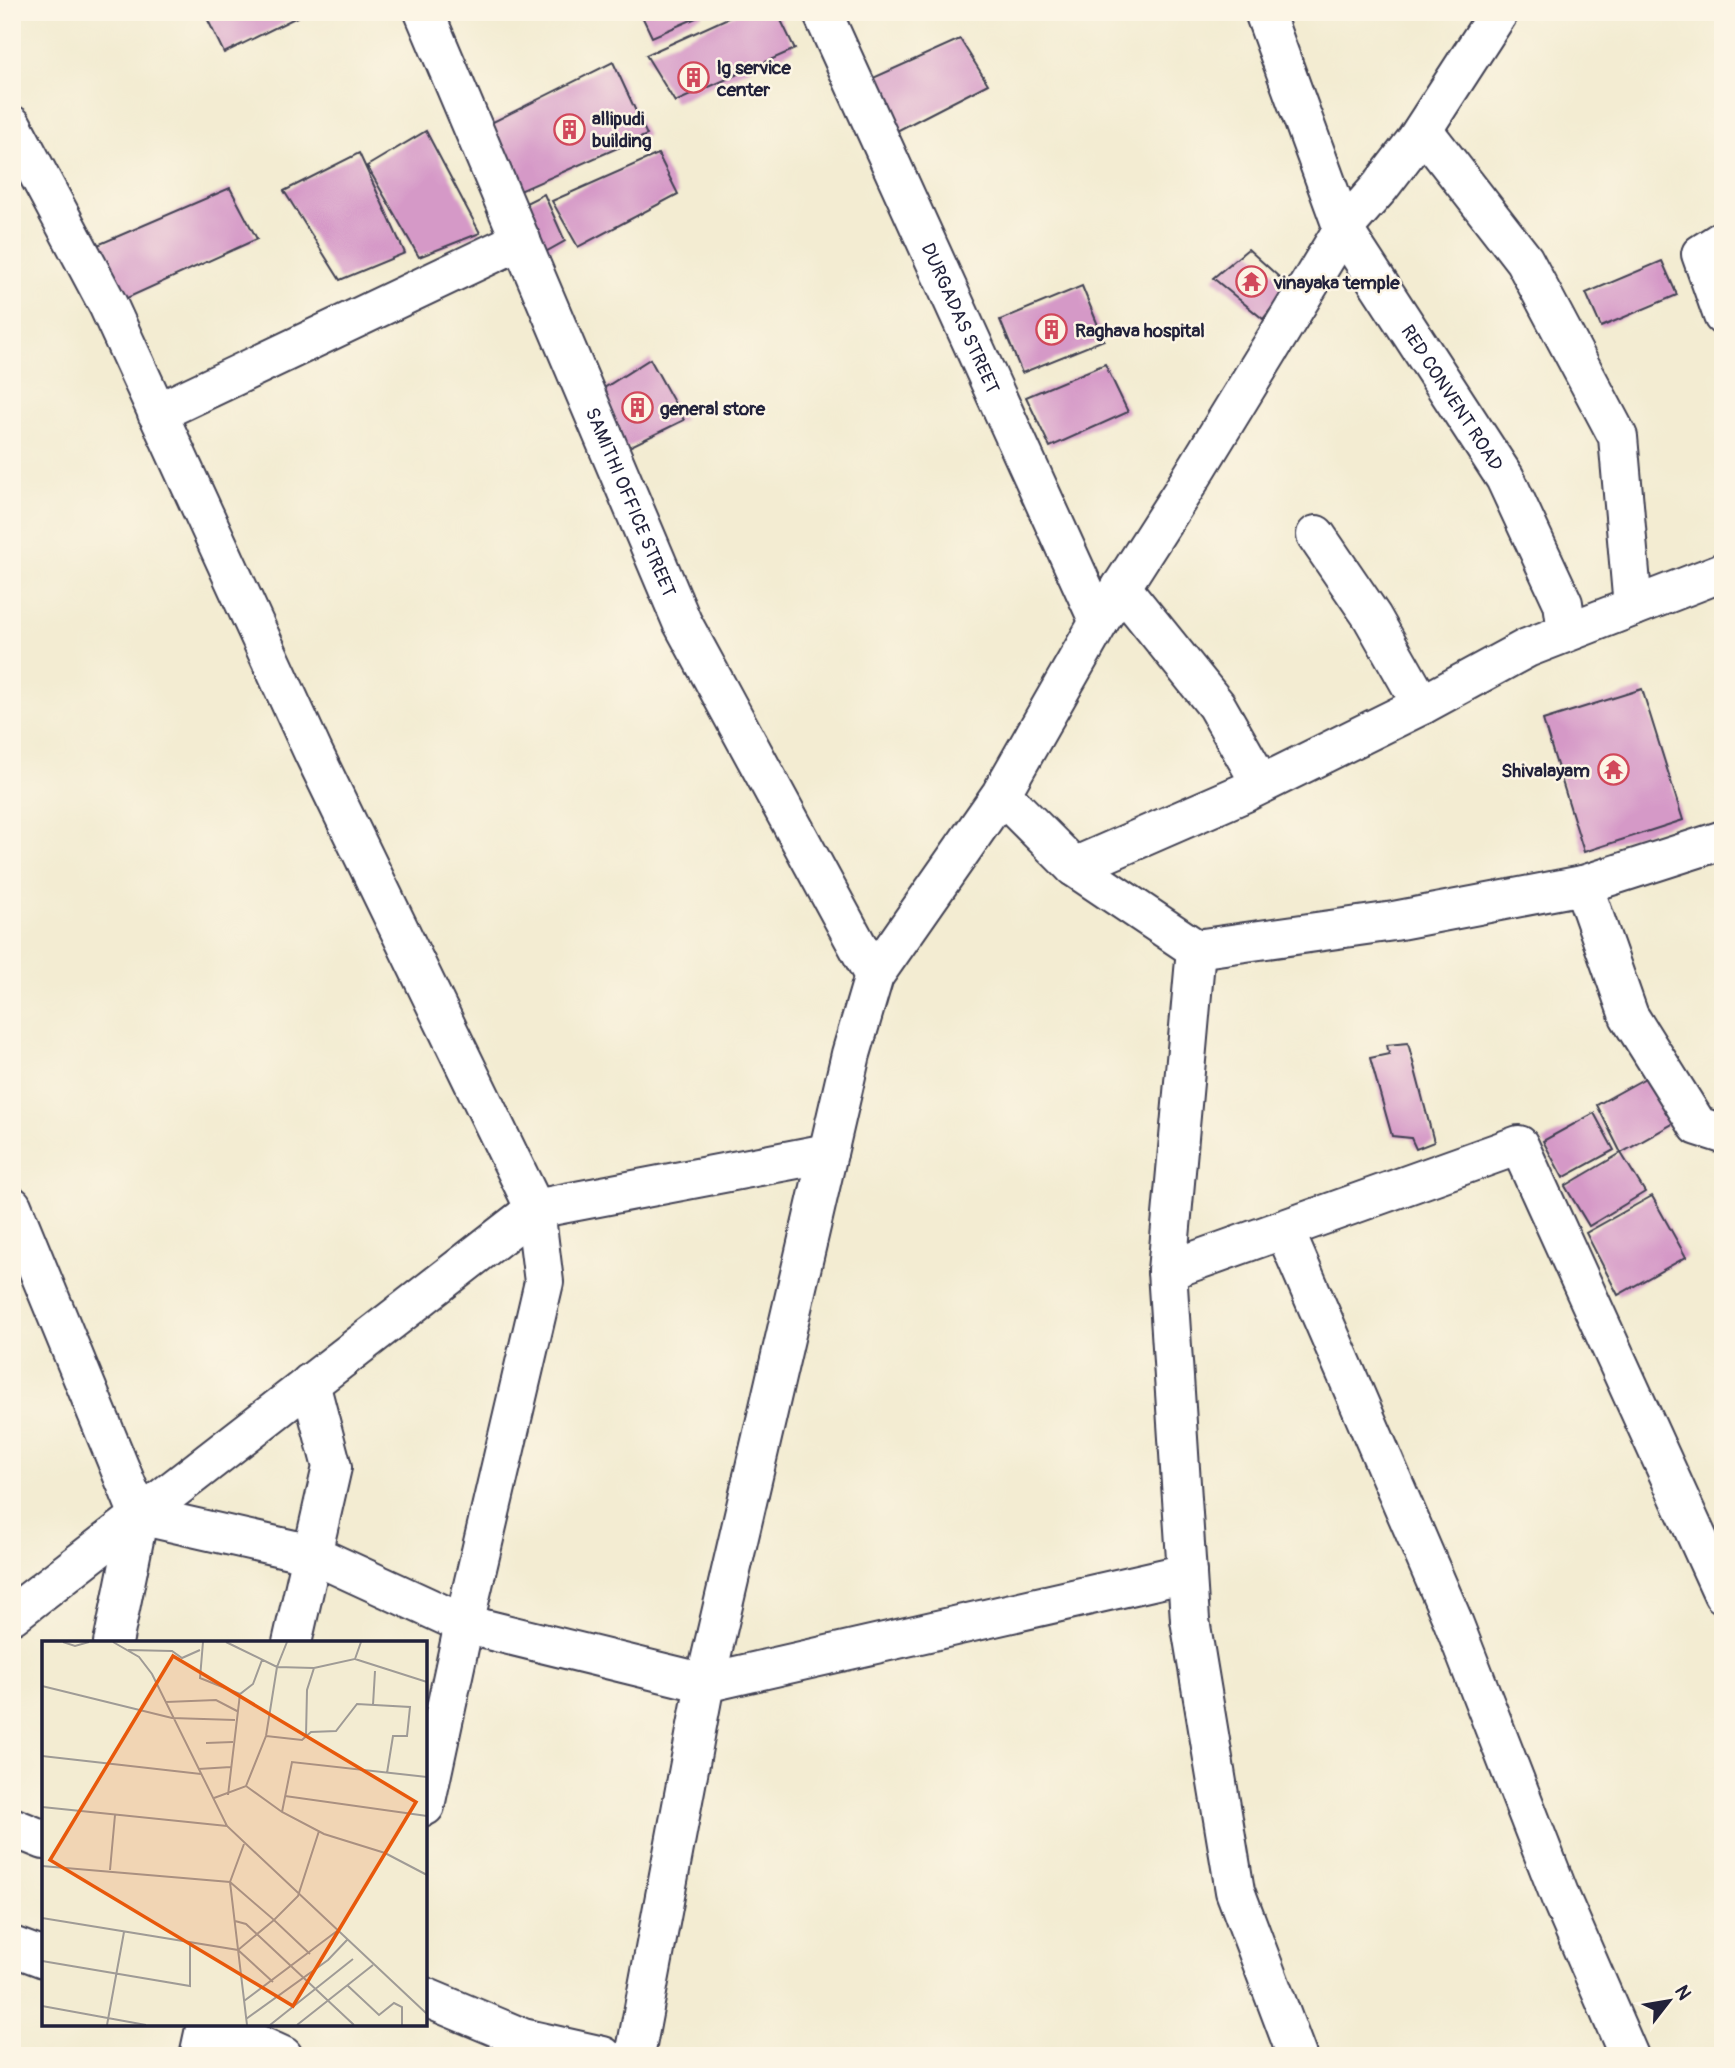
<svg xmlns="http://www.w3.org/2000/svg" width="1735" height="2068" font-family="Pangolin,sans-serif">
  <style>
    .building { fill: #d599c7 }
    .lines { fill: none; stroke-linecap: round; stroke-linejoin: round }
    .street-casing { stroke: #414052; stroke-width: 42 }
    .secondary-casing { stroke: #414052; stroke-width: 42 }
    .street { stroke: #fff; stroke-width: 38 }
    .secondary { stroke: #fff; stroke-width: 38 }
    .labels { text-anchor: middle; stroke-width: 5; stroke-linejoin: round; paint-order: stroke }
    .poi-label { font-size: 19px; font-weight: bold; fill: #22223b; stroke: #fcf5e5; text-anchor: start }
    .street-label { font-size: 19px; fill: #22223b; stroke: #fcf5e5 }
    .inset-road { fill: none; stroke: #9f9b96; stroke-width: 2 }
    .view { fill: #e8590c; fill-opacity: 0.15; stroke: #e8590c; stroke-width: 3.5 }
    .inset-edge { fill: none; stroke: #22223b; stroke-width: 3.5 }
  </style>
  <rect width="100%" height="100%" fill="#fcf5e5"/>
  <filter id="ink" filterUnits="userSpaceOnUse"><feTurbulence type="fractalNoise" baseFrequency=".0143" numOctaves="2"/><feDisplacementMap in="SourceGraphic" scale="14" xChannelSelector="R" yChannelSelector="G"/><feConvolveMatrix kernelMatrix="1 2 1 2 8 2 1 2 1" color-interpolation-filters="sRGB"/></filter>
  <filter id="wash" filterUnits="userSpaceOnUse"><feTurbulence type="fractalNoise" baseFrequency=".00686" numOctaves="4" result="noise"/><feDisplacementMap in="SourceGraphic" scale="28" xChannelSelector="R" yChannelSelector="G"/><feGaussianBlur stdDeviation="1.57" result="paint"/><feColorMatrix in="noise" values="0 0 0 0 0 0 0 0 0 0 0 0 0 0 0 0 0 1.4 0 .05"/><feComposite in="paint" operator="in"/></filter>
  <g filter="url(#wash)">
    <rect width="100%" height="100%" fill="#f3ecd2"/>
    <g id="blocks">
      <path class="building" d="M204,12H307L224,53Z
        M640,12H701L703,15L652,37Z
        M741,12H777L795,49L675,102L646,55Z
        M960,39L988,84L889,135L871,79Z
        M613,62L647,135L520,191L491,123Z
        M426,131L480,233L419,257L367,166Z
        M359,153L405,253L340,280L284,191Z
        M658,154L678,194L578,247L552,201Z
        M230,188L257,239L116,303L86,250Z
        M544,194L565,241L540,255L522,205Z
        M1248,249L1289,286L1263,319L1213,278Z
        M1662,261L1677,295L1601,327L1586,293Z
        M1082,286L1104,340L1022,373L1000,320Z
        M650,359L684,420L615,454L590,397Z
        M1105,364L1128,412L1050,447L1026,397Z
        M1642,689L1683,820L1584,852L1543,720Z
        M1408,1043L1434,1142L1416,1149L1411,1138L1392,1136L1370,1058L1389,1054L1387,1045Z
        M1649,1076L1674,1123L1621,1153L1597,1105Z
        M1594,1113L1614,1150L1563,1178L1543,1141Z
        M1621,1153L1645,1192L1589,1226L1565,1186Z
        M1652,1196L1686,1257L1618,1295L1586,1233Z"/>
    </g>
  </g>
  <g filter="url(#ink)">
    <use href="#blocks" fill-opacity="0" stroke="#414052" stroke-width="2"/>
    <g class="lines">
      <defs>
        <g id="street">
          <path id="s1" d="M424,12L682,622L874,976"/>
          <path id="s2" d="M822,12L1099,622"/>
          <path id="s3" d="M1264,12L1343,229L1505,478L1563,603L1567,632"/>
          <path d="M12,125L108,305L313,752L535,1209L544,1282L464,1624L705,1683L1187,1573"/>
          <path d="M1423,130L1524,260L1618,437L1633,607"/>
          <path d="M1723,240L1701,254L1723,316"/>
          <path d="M157,413L521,240"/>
          <path d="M1316,535L1372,617L1422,705"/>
          <path d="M1121,587L1216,705L1261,784"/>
          <path d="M1074,867L1246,792L1422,705L1527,648L1723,572"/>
          <path d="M1583,885L1629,1016L1698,1126L1723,1134"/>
          <path d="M1196,949L1394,921L1583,885L1723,840"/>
          <path d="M12,1206L139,1515L113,1643"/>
          <path d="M1284,1229L1452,1619L1561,1899L1629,2056"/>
          <path d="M1167,1271L1519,1145L1723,1594"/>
          <path d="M139,1515L312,1554L464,1624L425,1806"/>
          <path d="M12,1615L535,1209L828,1153"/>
          <path d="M292,1643L332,1467L310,1383"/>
          <path d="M12,1827L44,1840"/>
          <path d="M12,1946L44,1958"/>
          <path d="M425,1997L523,2038L603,2056"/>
          <path d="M213,2024L283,2056"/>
          <path d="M199,2056L206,2024"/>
        </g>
        <path id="secondary" d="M1001,794L1074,867L1196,949L1167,1271L1190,1620L1235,1891L1297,2056
          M635,2056L705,1683L851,1054L874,976L1001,794L1099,622L1188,483L1343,229L1380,187L1416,140L1499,12"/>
      </defs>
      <use href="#street" class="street-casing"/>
      <use href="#secondary" class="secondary-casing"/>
      <use href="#street" class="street"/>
      <use href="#secondary" class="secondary"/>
    </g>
  </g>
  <defs>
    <symbol id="building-ring" viewBox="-11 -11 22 22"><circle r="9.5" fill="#fcf5e5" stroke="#d1495b" stroke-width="1.5"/><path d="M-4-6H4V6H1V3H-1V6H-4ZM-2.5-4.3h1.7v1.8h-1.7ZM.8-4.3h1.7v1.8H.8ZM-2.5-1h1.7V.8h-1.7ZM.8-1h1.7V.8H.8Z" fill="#d1495b"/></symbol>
    <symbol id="temple-ring" viewBox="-11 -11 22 22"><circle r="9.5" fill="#fcf5e5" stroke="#d1495b" stroke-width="1.5"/><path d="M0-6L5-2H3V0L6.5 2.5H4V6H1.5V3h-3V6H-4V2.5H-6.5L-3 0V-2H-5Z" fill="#d1495b"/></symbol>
  </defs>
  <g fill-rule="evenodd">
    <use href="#building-ring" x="676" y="60" width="35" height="35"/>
    <use href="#building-ring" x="552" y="112" width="35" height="35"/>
    <use href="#temple-ring" x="1234" y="264" width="35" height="35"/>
    <use href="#building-ring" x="1034" y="312" width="35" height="35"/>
    <use href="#building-ring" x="620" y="390" width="35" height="35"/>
    <use href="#temple-ring" x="1596" y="752" width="35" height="35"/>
  </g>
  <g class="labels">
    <g class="poi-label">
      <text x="717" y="74">lg service<tspan x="717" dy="22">center</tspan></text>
      <text x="592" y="125">allipudi<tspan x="592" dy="22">building</tspan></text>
      <text x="1274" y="289">vinayaka temple</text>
      <text x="1075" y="337">Raghava hospital</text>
      <text x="660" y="415">general store</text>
      <text x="1590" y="777" text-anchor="end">Shivalayam</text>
    </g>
    <g class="street-label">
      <text dy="7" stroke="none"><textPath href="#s2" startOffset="336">DURGADAS STREET</textPath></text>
      <text dy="7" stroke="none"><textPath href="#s3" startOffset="432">RED CONVENT ROAD</textPath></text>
      <text dy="7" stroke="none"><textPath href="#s1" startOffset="532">SAMITHI OFFICE STREET</textPath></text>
    </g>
  </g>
  <g transform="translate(42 1641)">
    <rect width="385" height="385" fill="#f3ecd2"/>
    <path class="inset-road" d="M21,1L33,5L47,1M71,1L97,16L110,33L185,185L385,373M161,1L158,37L198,53L211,43L220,19M184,1L235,26L272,27L313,18L319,1M86,9L130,10L140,17L158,9M313,18L385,41M0,45L130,77L193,79M124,61L174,59L195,70M331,64L333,30M224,95L260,99L269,91L294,90L315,63L368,66L365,95H351L345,132M264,95L265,49L272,27M164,102L191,101M0,115L159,133M156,128L189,126M204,145L224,95L235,26L245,1M186,154L198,53M243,155L385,175M172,157L204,145L240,171L282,193L343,212L385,234M0,166L185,185M240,171L250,121L385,136M202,203L188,241L205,384M0,225L188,241L232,279L256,255L277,190M68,229L73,174M0,277L196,309L231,341M193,280L204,283L312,384M196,309L232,279L268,313M0,320L148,345V302M305,344L337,374L352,362L360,366V384M202,360L295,290M0,365L104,384M204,378L286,319L305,299M65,384L82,291M228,384L311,318M255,384L331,324"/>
    <path class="view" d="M131,15L374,161L251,365L8,219Z"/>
    <rect width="385" height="385" class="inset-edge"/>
  </g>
  <rect width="1735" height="2068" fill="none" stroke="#fcf5e5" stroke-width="42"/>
  <g transform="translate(1669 2001) rotate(59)" stroke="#fcf5e5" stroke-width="5" paint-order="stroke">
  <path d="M0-5L12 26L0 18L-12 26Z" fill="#22223b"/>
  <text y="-10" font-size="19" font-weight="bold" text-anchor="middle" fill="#22223b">N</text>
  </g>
</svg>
